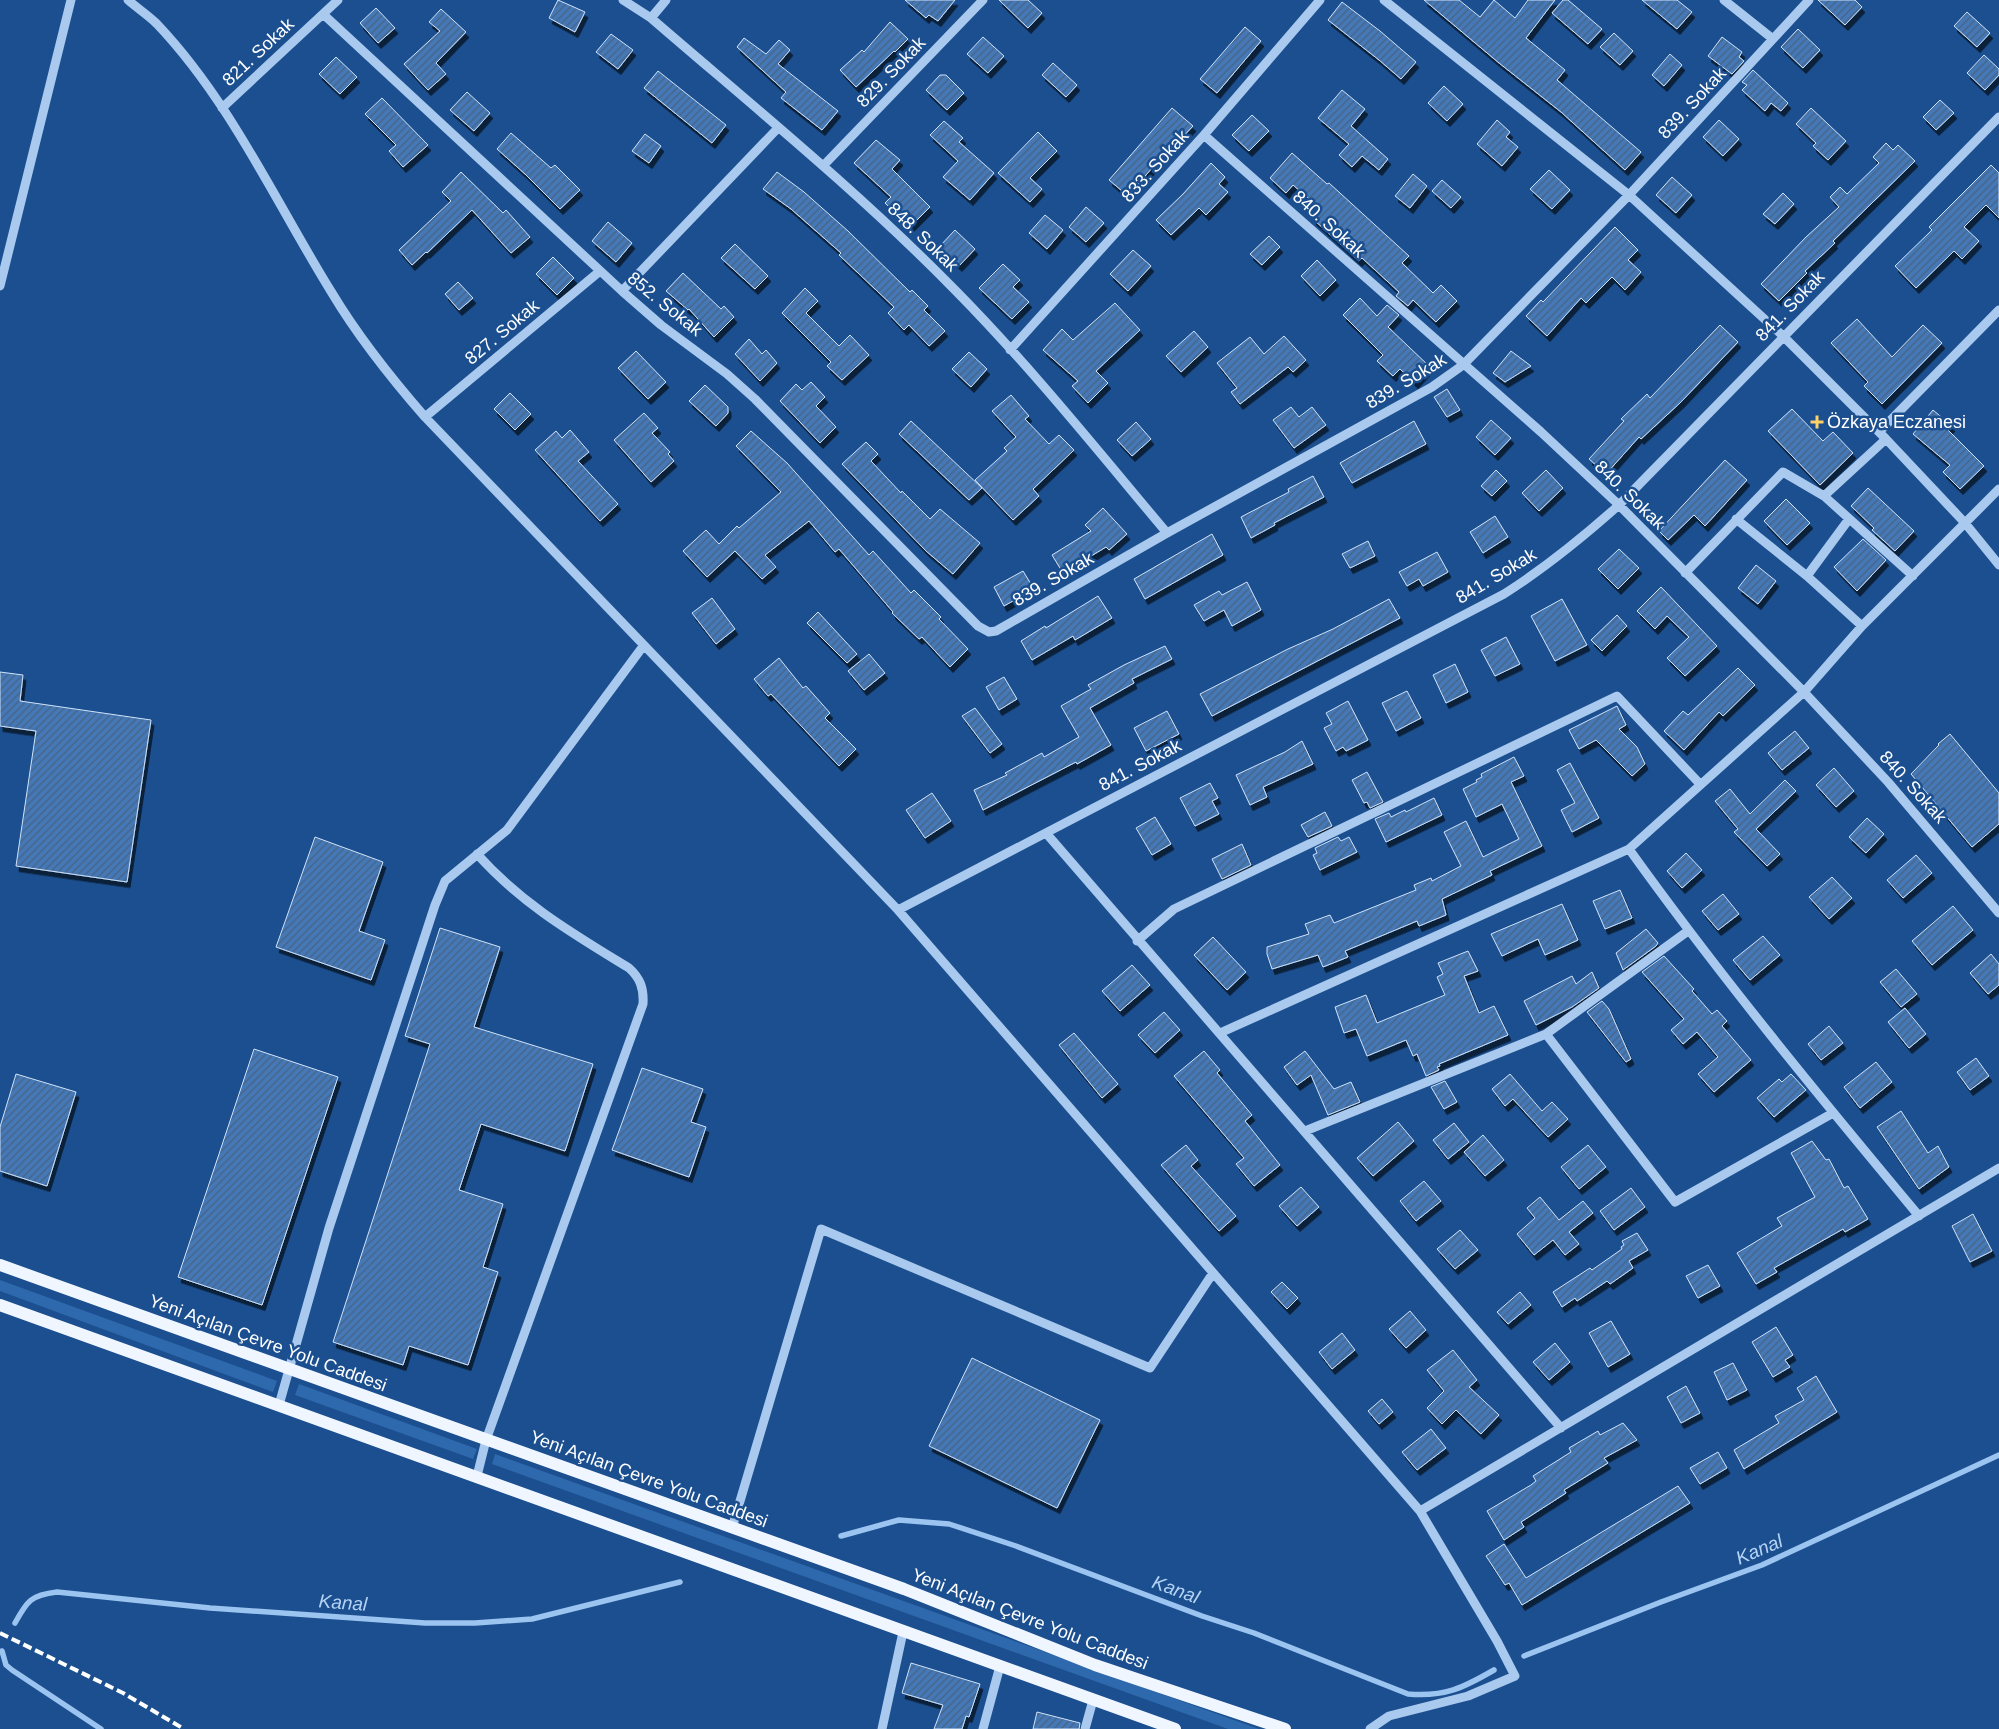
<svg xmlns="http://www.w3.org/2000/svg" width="1999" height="1729" font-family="Helvetica,sans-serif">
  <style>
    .grass { fill: #2e69ad }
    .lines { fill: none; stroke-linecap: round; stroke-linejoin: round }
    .stream { stroke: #9cc4f0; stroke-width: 5.5 }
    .building { fill: url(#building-hatch); stroke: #cfe3fa; filter: url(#shadow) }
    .minor { stroke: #a9c9ee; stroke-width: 9 }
    .major { stroke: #f0f6ff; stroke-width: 12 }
    .rail { stroke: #fff; stroke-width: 4; stroke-dasharray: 9 4; stroke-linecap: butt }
    .poi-dot { fill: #ffd166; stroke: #1b4f8f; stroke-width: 2 }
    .labels { text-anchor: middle; stroke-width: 5; stroke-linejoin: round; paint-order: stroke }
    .street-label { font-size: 18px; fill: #fff; stroke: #1b4f8f }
    .poi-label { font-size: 18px; fill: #fff; stroke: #1b4f8f; text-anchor: start }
    .water-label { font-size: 19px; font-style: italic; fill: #b5d3f5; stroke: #1b4f8f }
  </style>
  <defs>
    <pattern id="building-hatch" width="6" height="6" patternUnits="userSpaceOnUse" patternTransform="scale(1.25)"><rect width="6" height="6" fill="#4478b7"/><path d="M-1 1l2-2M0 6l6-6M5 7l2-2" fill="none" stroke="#486282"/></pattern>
    <filter id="shadow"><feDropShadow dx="3" dy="5.5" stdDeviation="0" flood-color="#0009"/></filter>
  </defs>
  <rect width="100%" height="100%" fill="#1b4f8f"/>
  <path class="grass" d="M0,1280L277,1381L273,1392L0,1291Z
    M299,1384L477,1449L473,1459L295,1395Z
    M495,1454L1259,1729H1228L492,1464Z"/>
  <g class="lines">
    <path class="stream" d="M841,1536L899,1520L949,1524L1016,1546L1202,1616L1254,1633L1408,1694C1445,1697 1463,1688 1494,1670
      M15,1623C27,1601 31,1595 57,1592L210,1608L425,1623H475L532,1619L680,1582
      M2,1651L6,1665L12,1670L101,1729
      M1524,1656L1661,1602L1762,1565L1999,1455"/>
  </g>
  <path class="building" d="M558,0L585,12L575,32L549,18Z
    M905,0H955L938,21L929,15L926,18Z
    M999,0H1028L1042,13L1028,28Z
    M1424,0H1459L1480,17L1494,0L1515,18L1528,0H1555L1526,38L1565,70L1557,80L1641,152L1625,170L1561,112L1499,63Z
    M1563,0H1568L1602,29L1588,44L1552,13Z
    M1642,0H1677L1692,12L1677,29Z
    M1818,0H1855L1862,7L1845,25Z
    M1342,2L1380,31L1416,62L1401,79L1379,60L1328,20Z
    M376,8L395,28L378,43L360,23Z
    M441,9L466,32L436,63L446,74L428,90L404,64L440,31L429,22Z
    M1967,12L1990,33L1977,47L1954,26Z
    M890,22L908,39L895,52L894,51L856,87L840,70L862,50L864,52Z
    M1245,27L1261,41L1217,93L1200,79Z
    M1798,29L1820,50L1803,68L1781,47Z
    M1614,33L1633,51L1620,65L1600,47Z
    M611,34L633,50L618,69L596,52Z
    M983,37L1004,56L988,73L967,54Z
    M1722,37L1742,52L1739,57L1744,61L1732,74L1708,56Z
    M744,38L766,54L779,40L790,50L778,64L838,111L822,130L781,98L786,92L737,47Z
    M1670,54L1682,65L1664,86L1652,75Z
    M1984,55L1999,69V75L1985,90L1967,73Z
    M336,57L357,77L340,94L319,74Z
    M1053,63L1077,85L1066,97L1042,75Z
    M1753,70L1788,103L1781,111L1771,103L1765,111L1742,90L1747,85L1742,82Z
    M658,71L726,125L712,143L644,88Z
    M940,75H946L964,93L947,110L926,90Z
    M1444,86L1463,104L1447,121L1428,103Z
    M1342,90L1365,109L1351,126L1388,159L1379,170L1362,156L1352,167L1339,155L1349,144L1318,118Z
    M467,92L490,113L474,131L450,110Z
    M382,98L428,145L403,167L389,151L396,145L365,114Z
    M1940,100L1954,113L1936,130L1923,117Z
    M1172,108L1193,126L1165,156L1164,154L1128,196L1109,180Z
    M1811,108L1846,141L1828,160L1813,146L1816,143L1796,124Z
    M1252,115L1269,131L1249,151L1232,135Z
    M1497,120L1510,132L1506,137L1518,147L1502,166L1477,144Z
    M1719,120L1739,139L1723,156L1703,137Z
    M944,121L963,138L959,142L994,173L970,200L943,177L958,161L930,135Z
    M1038,132L1057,151L1030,178L1042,189L1030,202L998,173Z
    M511,133L551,168L555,165L580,190L560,209L525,174L497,149Z
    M645,134L661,146L649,163L632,151Z
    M876,140L900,160L892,169L930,207L910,227L885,203L891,197L854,163Z
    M1886,143L1893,150L1898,145L1915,161L1833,241L1835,243L1805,271L1807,273L1779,301L1761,284L1806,237L1839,207L1830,197L1840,187L1847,194L1879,163L1873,157Z
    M1292,153L1327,184L1329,183L1409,256L1402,263L1433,293L1441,285L1457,301L1436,322L1413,300L1408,306L1396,296L1399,292L1362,258L1359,261L1313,219L1322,210L1293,185L1286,193L1270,178Z
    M1211,163L1225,177L1219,184L1228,192L1206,215L1199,208L1171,235L1156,220L1183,194Z
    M1991,165L1999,173V218L1986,205L1964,227L1979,241L1962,259L1954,251L1916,288L1895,266L1932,230L1929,227Z
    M1549,170L1570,190L1552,209L1530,189Z
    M461,172L503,213L506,210L530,237L511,253L472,210L427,253L426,252L412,265L399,250L451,201L442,192Z
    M777,172L804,192L848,231L910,292L912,290L928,306L924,310L945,331L929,346L909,325L904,330L888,313L894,307L839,255L841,253L791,209L763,189Z
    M1413,174L1427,186L1410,208L1395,196Z
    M1672,177L1692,195L1676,213L1656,195Z
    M1442,180L1461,197L1451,208L1432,191Z
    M1783,193L1794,204L1775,224L1763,214Z
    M1086,207L1104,223L1086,242L1069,227Z
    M1045,215L1063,230L1047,249L1029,233Z
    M608,222L632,243L616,262L592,241Z
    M1615,227L1638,250L1628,260L1641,272L1625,290L1612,277L1586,303L1581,298L1547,336L1526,316L1541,300L1543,302Z
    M955,230L975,249L959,266L939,247Z
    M1269,236L1280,247L1262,265L1250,254Z
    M735,244L768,276L755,289L721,258Z
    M1133,250L1151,266L1128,291L1110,274Z
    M553,257L574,278L557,295L536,274Z
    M1317,260L1336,280L1320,296L1301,276Z
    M1003,264L1020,280L1013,287L1029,302L1012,319L979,288Z
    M683,273L721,309L724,306L734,317L714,337L689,309L688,310L666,291Z
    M458,282L473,298L459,310L445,294Z
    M805,288L818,301L806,313L839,346L850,335L869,355L842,380L827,366L831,362L782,313Z
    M1360,298L1377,316L1387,305L1399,315L1388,327L1430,367L1415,383L1400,369L1393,376L1377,361L1383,355L1343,315Z
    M1115,303L1140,330L1096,371L1108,383L1088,403L1072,386L1078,381L1043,350L1062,329L1073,340Z
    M1857,319L1892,357L1923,325L1942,343L1882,404L1864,386L1868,382L1831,343Z
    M1720,325L1738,342L1681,402L1641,439L1639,437L1606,474L1589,459L1624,421L1621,419L1647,394L1650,398Z
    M1194,331L1208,347L1181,372L1166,356Z
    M1284,336L1306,360L1293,372L1288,367L1240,404L1231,392L1237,388L1217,363L1250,337L1264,354Z
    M749,339L762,354L766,350L777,363L760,381L735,354Z
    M636,351L666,382L648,399L618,368Z
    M1511,351L1531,366L1505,382L1493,373Z
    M969,352L987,369L971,387L952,369Z
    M811,382L825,397L816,406L836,427L820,443L780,401L796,384L802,390Z
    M705,385L728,407V413L716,426L689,401Z
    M1447,389L1460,410L1447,417L1434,397Z
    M510,393L531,414L515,430L494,409Z
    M1011,395L1029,416L1025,419L1049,444L1059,435L1074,450L1033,489L1039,496L1013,520L975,480L1007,451L1004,448L1016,437L992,411Z
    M1291,407L1299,417L1312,407L1326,425L1294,448L1273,420Z
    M1792,409L1823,441L1833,432L1853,453L1820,485L1768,431Z
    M1933,410L1952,426L1948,430L1984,466L1960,489L1943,472L1950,465L1913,434Z
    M644,413L658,428L652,433L670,452L668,454L674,461L651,482L614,440Z
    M1491,420L1511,438L1495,455L1476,437Z
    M911,421L982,488L969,500L899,434Z
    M1414,421L1426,444L1352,483L1340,463Z
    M1136,422L1151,439L1132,456L1117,440Z
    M570,430L589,452L578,461L618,504L600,521L535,450L556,431L562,438Z
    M751,431L787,463L869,555L873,551L911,593L914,590L941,617L939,619L968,649L950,667L922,637L919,639L892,613L893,612L839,549L835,552L809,521L765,555L776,567L762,579L735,551L707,577L683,551L706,530L719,544L737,526L739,528L781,492L736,446Z
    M866,442L878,454L871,461L901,493L902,491L930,519L940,509L980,543L953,574L926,551L842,464Z
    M1725,460L1747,480L1705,526L1694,515L1668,540L1659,531Z
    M1496,470L1507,481L1492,496L1481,486Z
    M1546,470L1563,488L1539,511L1522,493Z
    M1313,476L1324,497L1274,523L1275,525L1251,538L1241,517L1289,492L1288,489Z
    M1868,488L1914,531L1895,551L1872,530L1874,528L1851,506Z
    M1786,499L1810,523L1787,545L1764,521Z
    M1103,508L1127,534L1109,550L1106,547L1063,573L1052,555L1091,531L1085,525Z
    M1495,516L1508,537L1483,553L1470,532Z
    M1212,534L1223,555L1145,599L1134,579Z
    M1863,539L1886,560L1857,591L1834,567Z
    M1368,541L1375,556L1350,568L1342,554Z
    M1619,549L1639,568L1618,589L1598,569Z
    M1437,552L1448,572L1423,586L1419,579L1407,586L1399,572Z
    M1756,565L1776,581L1758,604L1738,588Z
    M1023,571L1034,589L1004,606L994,587Z
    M1247,582L1261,610L1232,626L1224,610L1204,621L1194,605L1219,591L1222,595Z
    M1661,587L1717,646L1685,676L1667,658L1689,637L1667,616L1655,629L1637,611Z
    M1098,596L1112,618L1075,640L1073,636L1032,660L1021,641L1045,626L1046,628Z
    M712,598L735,629L716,644L692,613Z
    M1389,599L1400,618L1212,716L1200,694L1288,649L1333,629Z
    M1562,599L1587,645L1555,661L1531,616Z
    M818,612L857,654L847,663L807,623Z
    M1617,615L1627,626L1602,651L1591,640Z
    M1506,637L1520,664L1495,676L1481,650Z
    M1165,646L1172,659L1132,679L1134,683L1090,708L1111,745L1077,764L1076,762L983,810L974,790L1007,775L1005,773L1042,753L1044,757L1079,737L1061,706L1091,689L1088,685L1124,665Z
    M869,654L885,673L864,690L848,671Z
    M779,658L803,688L806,686L830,713L825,718L856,749L839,766L771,694L768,696L754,679Z
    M1455,664L1468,692L1446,703L1433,675Z
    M1738,668L1755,685L1723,716L1719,712L1684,750L1664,731L1683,711L1688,715Z
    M0,672L23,675L20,701L151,720L127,882L16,866L36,731L0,726Z
    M1004,677L1017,699L999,710L986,687Z
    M1407,691L1421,718L1396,731L1382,703Z
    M1348,701L1368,740L1346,751L1343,747L1336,751L1324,728L1332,724L1326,713Z
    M1617,706L1626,725L1619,729L1637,747L1645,764L1632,776L1596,740L1579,749L1569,730Z
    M975,708L1002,744L990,753L962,716Z
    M1167,711L1179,734L1146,751L1134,728Z
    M1795,731L1809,748L1782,770L1768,753Z
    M1950,734L1999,793V824L1972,847L1911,774L1939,745L1938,744Z
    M1302,741L1313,764L1263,787L1267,797L1250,805L1236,775L1285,752Z
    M1514,757L1524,776L1511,782L1542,846L1490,871L1492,875L1442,899L1446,915L1419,926L1417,921L1345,951L1348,957L1323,967L1318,955L1272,969L1267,954V947L1309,934L1305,924L1330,915L1334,923L1416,890L1414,885L1431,878L1432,881L1461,866L1444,832L1466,821L1483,857L1519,839L1502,804L1476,817L1463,789L1477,782L1476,780L1482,777L1481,774Z
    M1570,763L1599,818L1572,832L1561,810L1575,803L1557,770Z
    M1834,768L1854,791L1836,807L1816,785Z
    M1367,772L1383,802L1370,808L1367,802L1364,803L1352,780Z
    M1785,780L1796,791L1756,829L1780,854L1767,866L1734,832L1738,829L1715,801L1730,789L1750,814Z
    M1210,783L1218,798L1212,801L1219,814L1195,826L1180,798Z
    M932,793L951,821L925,838L906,810Z
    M1434,798L1442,815L1386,842L1375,819L1389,813L1391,817L1405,810L1406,812Z
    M1325,812L1332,826L1308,837L1301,825Z
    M1155,817L1171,844L1152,855L1136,828Z
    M1867,818L1884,834L1866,853L1849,837Z
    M315,837L383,862L359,931L385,940L371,980L276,947Z
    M1338,837L1341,841L1349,837L1357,852L1320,870L1313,855L1317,853L1315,848Z
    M1242,844L1251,865L1222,879L1212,859Z
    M1686,853L1702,870L1682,888L1667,871Z
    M1916,855L1932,873L1903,898L1887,880Z
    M1832,877L1852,898L1829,919L1809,897Z
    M1620,890L1632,918L1605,929L1593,901Z
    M1723,894L1739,914L1718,930L1702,911Z
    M1562,904L1578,940L1545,955L1538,939L1502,956L1491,934Z
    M1953,906L1973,930L1932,965L1912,941Z
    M440,928L500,947L474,1027L593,1064L565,1151L481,1124L459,1190L503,1204L483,1267L498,1272L468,1365L409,1346L403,1365L333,1342L430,1044L405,1036Z
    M1646,929L1658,943L1656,946L1623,970L1616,953Z
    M1763,936L1780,955L1750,980L1733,960Z
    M1213,937L1246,972L1227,990L1194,955Z
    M1468,951L1478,971L1464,976L1479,1013L1494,1006L1508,1035L1439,1064L1440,1066L1437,1067L1439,1070L1426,1076L1417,1054L1413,1056L1406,1040L1367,1056L1356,1029L1344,1033L1335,1007L1366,995L1377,1023L1445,995L1437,977L1443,974L1438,963Z
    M1991,954L1999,964V985L1988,994L1970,973Z
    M1664,956L1694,989L1692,991L1712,1014L1717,1010L1727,1021L1722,1026L1751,1060L1714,1092L1698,1074L1718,1057L1697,1032L1683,1044L1671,1030L1684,1019L1642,972Z
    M1132,965L1150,985L1120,1011L1102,991Z
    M1896,969L1917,994L1901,1007L1880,982Z
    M1592,972L1599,988L1572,1007L1536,1025L1524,1001L1572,976L1576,984Z
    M1602,1001L1609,1009L1631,1059L1626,1062L1587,1012Z
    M1905,1008L1926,1034L1909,1048L1888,1022Z
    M1164,1012L1180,1030L1155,1053L1138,1035Z
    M1829,1026L1843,1043L1821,1060L1808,1044Z
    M1074,1033L1118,1084L1102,1098L1059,1045Z
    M254,1049L338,1077L262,1305L178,1277Z
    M1204,1051L1220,1070L1217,1073L1252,1115L1245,1121L1280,1165L1254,1186L1236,1164L1244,1158L1174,1076Z
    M1305,1051L1334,1089L1351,1082L1360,1102L1328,1115L1311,1075L1297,1085L1284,1067Z
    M1976,1058L1989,1076L1970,1090L1957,1072Z
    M1876,1062L1892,1082L1860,1108L1844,1087Z
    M642,1068L703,1089L691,1122L706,1127L689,1177L612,1150Z
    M16,1074L76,1092L47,1186L0,1171V1127Z
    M1510,1074L1542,1111L1552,1102L1568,1119L1548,1137L1513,1099L1505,1106L1492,1089Z
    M1791,1074L1806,1090L1774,1117L1757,1098L1779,1079L1782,1082Z
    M1445,1081L1457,1102L1444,1109L1431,1087Z
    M1901,1111L1928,1153L1938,1146L1949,1167L1919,1189L1877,1127Z
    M1398,1122L1414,1141L1373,1176L1357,1158Z
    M1454,1123L1469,1142L1448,1159L1433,1140Z
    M1483,1135L1504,1160L1485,1176L1464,1152Z
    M1812,1141L1826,1160L1829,1159L1844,1188L1848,1186L1868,1219L1845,1232L1843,1229L1774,1268L1777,1272L1756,1284L1737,1253L1782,1226L1777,1218L1815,1197L1791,1153Z
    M1186,1145L1198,1160L1191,1166L1236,1216L1219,1231L1161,1165Z
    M1588,1145L1606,1167L1579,1189L1561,1167Z
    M1424,1181L1441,1201L1416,1221L1400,1201Z
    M1301,1187L1319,1207L1297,1226L1279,1206Z
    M1631,1188L1645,1207L1614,1230L1600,1211Z
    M1540,1197L1559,1220L1583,1201L1593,1213L1569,1232L1579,1244L1565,1255L1553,1240L1534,1255L1517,1234L1535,1218L1527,1208Z
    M1973,1214L1992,1251L1970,1262L1952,1226Z
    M1460,1230L1478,1250L1455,1269L1437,1249Z
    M1637,1233L1648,1250L1629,1261L1633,1268L1610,1284L1607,1281L1577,1301L1575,1298L1562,1307L1553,1292L1590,1268L1592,1270L1622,1249L1621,1247L1624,1245L1622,1241Z
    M1708,1265L1720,1286L1698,1298L1686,1276Z
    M1282,1282L1298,1298L1287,1309L1271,1292Z
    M1520,1292L1531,1305L1508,1324L1497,1312Z
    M1410,1311L1426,1330L1406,1348L1389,1329Z
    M1611,1321L1630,1354L1608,1367L1589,1333Z
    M1776,1327L1793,1355L1785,1360L1790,1367L1773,1377L1752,1342Z
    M1342,1333L1355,1350L1332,1369L1319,1352Z
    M1555,1343L1570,1362L1549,1380L1533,1362Z
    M1453,1350L1477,1380L1469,1387L1499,1415L1481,1434L1456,1410L1442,1424L1427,1408L1444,1391L1427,1370Z
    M972,1358L1100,1420L1057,1508L929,1446Z
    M1733,1363L1747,1390L1727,1400L1714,1372Z
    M1816,1376L1837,1412L1744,1469L1734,1450L1779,1423L1775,1416L1804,1400L1797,1388Z
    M1686,1386L1700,1413L1681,1423L1667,1397Z
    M1382,1399L1393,1412L1379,1424L1368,1411Z
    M1623,1423L1637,1440L1604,1458L1608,1463L1564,1490L1566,1493L1521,1522L1524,1527L1504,1540L1487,1511L1531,1485L1536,1481L1533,1476L1571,1452L1569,1448L1598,1431L1600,1435Z
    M1431,1429L1446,1448L1417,1470L1402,1452Z
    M1718,1452L1727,1468L1700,1484L1690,1468Z
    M1678,1486L1690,1503L1522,1605L1509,1583L1505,1585L1486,1556L1504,1544L1526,1578Z
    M911,1663L980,1684L969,1717L966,1716L962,1729H934L943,1705L902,1693Z
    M1037,1712L1080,1723L1079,1729H1033Z"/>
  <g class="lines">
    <path class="minor" d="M128,0C137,8 148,15 157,24C231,102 276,203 332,293C359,338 391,378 425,417L898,910L1420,1511L1497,1641L1515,1676L1468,1696L1389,1716L1370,1729
      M623,0L651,18C754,107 860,193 955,290C1031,367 1098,451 1167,533
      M1384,0L1629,195L1783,336L1886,439L1965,523L1999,565
      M1724,0L1773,39
      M323,14L622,291L661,325L727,374L755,399L978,626L989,632L996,631L1167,533L1432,387L1463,365L1629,195L1809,0
      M651,18L666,0
      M222,108L338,0
      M1204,135L1541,432L1619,505L1804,692L1888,782L1999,913
      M823,166L983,0
      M0,286L71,0
      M622,291L778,128
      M1010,350L1204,135L1320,0
      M425,417L600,271
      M1879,432L1999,310
      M1824,496L1886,439
      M1736,519L1807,576L1862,626
      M1685,573L1783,472L1824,496L1913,576
      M1807,576L1849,519
      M1046,833L1561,1428
      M1629,849C1720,976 1819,1096 1919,1216
      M898,910L1504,594C1545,568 1582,538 1619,505L1999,117
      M1137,941L1174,909L1617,696L1700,784
      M1220,1033L1629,849L1804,692L1862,626L1999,489
      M1546,1034L1675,1202L1833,1113
      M1305,1131L1546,1034L1688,931
      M279,1405L329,1228L435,905L445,881L507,830L644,645
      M477,1476L486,1440L643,1004C644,988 640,978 629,968C572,933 522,904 477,854
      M1420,1511L1999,1168
      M732,1528L821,1229L1150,1368L1213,1273
      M882,1729L903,1632
      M983,1729L1000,1666
      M1085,1729L1093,1700"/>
    <path class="major" d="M0,1265L904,1589L1095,1665L1285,1729
      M0,1305L1175,1729"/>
    <path class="rail" d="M0,1633L123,1693L184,1729"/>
  </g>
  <path class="poi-dot" d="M1814.5 414.5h5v5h5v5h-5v5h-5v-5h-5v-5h5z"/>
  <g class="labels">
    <g class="street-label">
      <text transform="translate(258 52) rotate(-43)" y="6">821. Sokak</text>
      <text transform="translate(891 72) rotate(-46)" y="6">829. Sokak</text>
      <text transform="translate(1692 103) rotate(-47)" y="6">839. Sokak</text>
      <text transform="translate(1155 166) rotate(-48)" y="6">833. Sokak</text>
      <text transform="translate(1329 224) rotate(42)" y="6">840. Sokak</text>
      <text transform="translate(923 237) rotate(44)" y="6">848. Sokak</text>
      <text transform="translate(665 304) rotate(39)" y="6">852. Sokak</text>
      <text transform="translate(1790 306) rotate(-46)" y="6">841. Sokak</text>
      <text transform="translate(502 332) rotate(-40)" y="6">827. Sokak</text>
      <text transform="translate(1406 381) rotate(-31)" y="6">839. Sokak</text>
      <text transform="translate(1630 495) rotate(44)" y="6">840. Sokak</text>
      <text transform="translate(1496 576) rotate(-31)" y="6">841. Sokak</text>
      <text transform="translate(1053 579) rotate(-30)" y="6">839. Sokak</text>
      <text transform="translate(1140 765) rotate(-28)" y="6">841. Sokak</text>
      <text transform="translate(1913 787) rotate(48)" y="6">840. Sokak</text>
      <text transform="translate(268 1343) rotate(20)" y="6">Yeni Açılan Çevre Yolu Caddesi</text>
      <text transform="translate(649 1479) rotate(20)" y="6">Yeni Açılan Çevre Yolu Caddesi</text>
      <text transform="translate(1030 1619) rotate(21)" y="6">Yeni Açılan Çevre Yolu Caddesi</text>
    </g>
    <g class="poi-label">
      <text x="1827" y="428">Özkaya Eczanesi</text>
    </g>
    <g class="water-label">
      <text transform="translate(1759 1549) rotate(-23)" y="7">Kanal</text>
      <text transform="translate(1176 1589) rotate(20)" y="7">Kanal</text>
      <text transform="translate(343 1602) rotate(4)" y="7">Kanal</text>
    </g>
  </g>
</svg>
